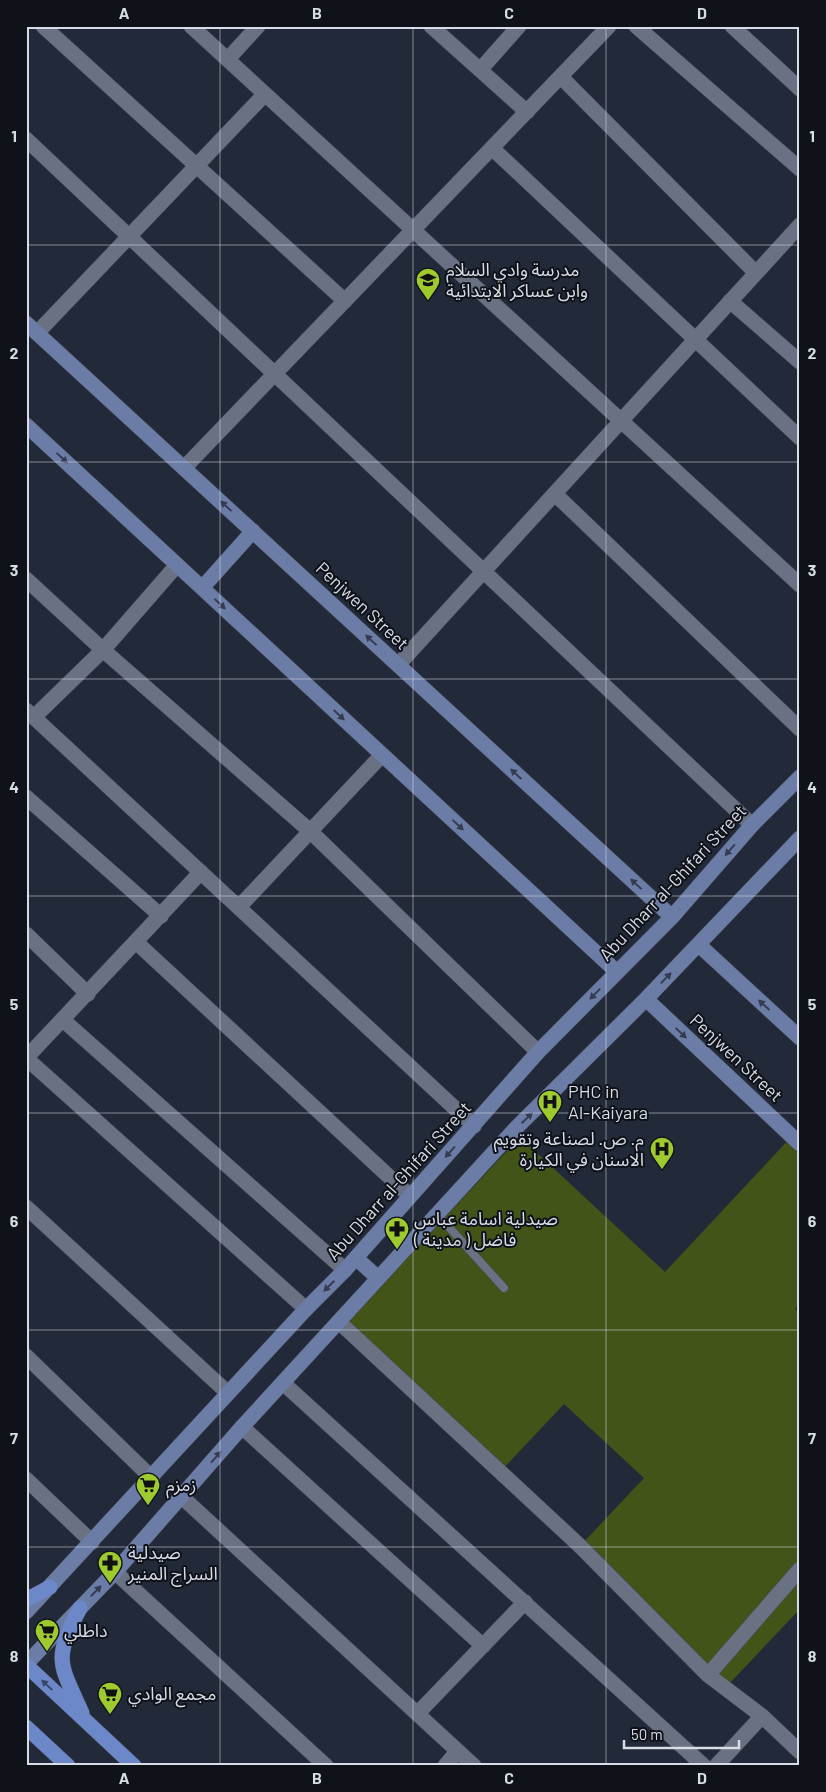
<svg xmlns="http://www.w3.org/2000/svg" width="826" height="1792" font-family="Barlow,'Noto Sans Arabic',sans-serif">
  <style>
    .green { fill: #425418 }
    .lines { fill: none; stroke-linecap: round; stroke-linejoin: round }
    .lane-casing { stroke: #414653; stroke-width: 9 }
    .street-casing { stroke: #414653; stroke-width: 16 }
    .secondary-casing { stroke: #414653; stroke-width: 16 }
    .primary-casing { stroke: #414653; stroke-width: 16 }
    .lane { stroke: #697183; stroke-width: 8 }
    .street { stroke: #697183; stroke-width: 15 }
    .secondary { stroke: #6b7ca6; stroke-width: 15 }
    .primary { stroke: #6d88c8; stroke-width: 15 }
    .oneway { fill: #343c51 }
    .oneway2 { fill: #394768 }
    .grid { fill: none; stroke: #d7dce6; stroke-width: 1; stroke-opacity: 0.55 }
    .labels { text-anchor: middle; stroke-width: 4; stroke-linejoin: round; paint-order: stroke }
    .poi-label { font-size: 18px; fill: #d7dce6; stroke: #0f1219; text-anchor: start }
    .street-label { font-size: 18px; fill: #d7dce6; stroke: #0f1219 }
    .neatline { fill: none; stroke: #d7dce6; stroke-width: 2 }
    .grid-label { font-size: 16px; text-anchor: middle; font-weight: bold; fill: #d7dce6 }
  </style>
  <rect width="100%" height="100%" fill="#222938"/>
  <path class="green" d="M792,1136L800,1144V1304L795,1309L800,1314V1609L728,1685L580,1546L644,1478L564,1404L499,1473L342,1327L520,1137L665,1272Z"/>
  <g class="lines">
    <defs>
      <path id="lane" d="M437,1214L504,1288"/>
      <path id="street" d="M43,26L345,301
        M191,26L800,585
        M431,26L527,112
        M636,26L800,169
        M732,26L800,89
        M228,59L258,26
        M480,70L519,26
        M561,77L756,273
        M26,139L752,825
        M492,148L800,438
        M730,301L800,362
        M37,333L265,94
        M184,468L609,26
        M555,494L800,729
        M26,579L103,650L310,831L538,1052
        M398,665L800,225
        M26,710L474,1126
        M34,717L103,650L177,565
        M26,797L161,916
        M239,907L382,755
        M26,934L88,994
        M136,942L410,1196
        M63,1020L345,1270
        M26,1058L306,1309
        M26,1058L201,872
        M26,1207L228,1393
        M339,1322L580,1546L708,1675L762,1716L800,1752
        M26,1356L152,1478
        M283,1383L704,1766
        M242,1427L483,1646
        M26,1479L92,1542
        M182,1497L474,1766
        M115,1572L326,1766
        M708,1675L800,1569
        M418,1713L525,1602
        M445,1766L457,1752
        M716,1766L762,1716"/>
      <path id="secondary" d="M26,323L672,917
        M26,425L617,972
        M202,588L253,531
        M699,945L800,1038
        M646,999L800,1144
        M356,1258L378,1278
        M26,1612L306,1309L345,1270L538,1052L672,917L752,825L800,777
        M26,1664L115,1572L242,1427L517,1127L646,999L800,838"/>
      <path id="primary" d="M26,1600L50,1587
        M80,1608C53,1660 59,1662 82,1713
        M26,1665L134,1766
        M26,1727L68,1766"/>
    </defs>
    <use href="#lane" class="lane-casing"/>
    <use href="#street" class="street-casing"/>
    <use href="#secondary" class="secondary-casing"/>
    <use href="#primary" class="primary-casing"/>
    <use href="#lane" class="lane"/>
    <use href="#street" class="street"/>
    <use href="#secondary" class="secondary"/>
    <use href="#primary" class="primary"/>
  </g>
  <defs><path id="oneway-solid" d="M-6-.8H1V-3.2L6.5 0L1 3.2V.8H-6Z" transform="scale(1.25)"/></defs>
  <g class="oneway">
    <use href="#oneway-solid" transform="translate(62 458) rotate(43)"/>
    <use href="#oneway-solid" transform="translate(226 506) rotate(-137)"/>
    <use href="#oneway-solid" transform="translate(220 604) rotate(43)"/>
    <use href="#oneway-solid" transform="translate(371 640) rotate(-137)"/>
    <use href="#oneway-solid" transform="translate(339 715) rotate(43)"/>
    <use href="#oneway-solid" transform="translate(516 774) rotate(-137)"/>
    <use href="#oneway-solid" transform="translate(458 825) rotate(43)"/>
    <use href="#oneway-solid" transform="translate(730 850) rotate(131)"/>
    <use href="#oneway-solid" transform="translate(636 884) rotate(-137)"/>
    <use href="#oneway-solid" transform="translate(666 978) rotate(-46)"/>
    <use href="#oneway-solid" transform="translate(595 994) rotate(134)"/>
    <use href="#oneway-solid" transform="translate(764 1005) rotate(-138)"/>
    <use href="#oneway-solid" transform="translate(681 1033) rotate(43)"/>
    <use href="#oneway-solid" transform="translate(527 1118) rotate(-45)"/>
    <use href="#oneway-solid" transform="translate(450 1152) rotate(132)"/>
    <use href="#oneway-solid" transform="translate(329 1286) rotate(135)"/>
    <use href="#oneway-solid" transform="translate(216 1457) rotate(-49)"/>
    <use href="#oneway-solid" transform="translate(96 1591) rotate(-46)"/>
  </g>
  <use class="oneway2" href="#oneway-solid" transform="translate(47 1685) rotate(-137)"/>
  <path class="grid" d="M220,26V1766M413,26V1766M606,26V1766M26,245H800M26,462H800M26,679H800M26,896H800M26,1113H800M26,1330H800M26,1547H800"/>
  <defs>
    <symbol id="school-pin" viewBox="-11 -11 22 30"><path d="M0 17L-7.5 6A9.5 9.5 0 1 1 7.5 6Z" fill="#9eca2e" stroke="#0f1219"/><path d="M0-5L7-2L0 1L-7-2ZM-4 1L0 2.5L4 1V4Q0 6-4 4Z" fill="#111"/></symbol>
    <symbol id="hospital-pin" viewBox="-11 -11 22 30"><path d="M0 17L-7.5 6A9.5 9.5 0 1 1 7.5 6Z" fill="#9eca2e" stroke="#0f1219"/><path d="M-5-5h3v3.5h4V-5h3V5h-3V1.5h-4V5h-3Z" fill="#111"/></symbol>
    <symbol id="pharmacy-pin" viewBox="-11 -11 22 30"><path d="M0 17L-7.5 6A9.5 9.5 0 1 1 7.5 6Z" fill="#9eca2e" stroke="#0f1219"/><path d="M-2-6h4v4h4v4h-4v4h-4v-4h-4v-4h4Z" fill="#111"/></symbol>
    <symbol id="supermarket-pin" viewBox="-11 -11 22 30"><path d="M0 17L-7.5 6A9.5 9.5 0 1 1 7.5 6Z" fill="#9eca2e" stroke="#0f1219"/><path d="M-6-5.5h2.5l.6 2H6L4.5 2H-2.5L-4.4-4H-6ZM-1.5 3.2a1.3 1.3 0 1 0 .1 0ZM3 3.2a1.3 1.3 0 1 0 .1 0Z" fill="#111"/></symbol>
  </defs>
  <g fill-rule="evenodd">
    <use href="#school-pin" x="414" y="266" width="28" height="38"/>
    <use href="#hospital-pin" x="536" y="1088" width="28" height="38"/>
    <use href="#hospital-pin" x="648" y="1135" width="28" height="38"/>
    <use href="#pharmacy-pin" x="383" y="1215" width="28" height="38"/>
    <use href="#supermarket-pin" x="134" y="1471" width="28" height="38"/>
    <use href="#pharmacy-pin" x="96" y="1549" width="28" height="38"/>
    <use href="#supermarket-pin" x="33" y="1617" width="28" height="38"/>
    <use href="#supermarket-pin" x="96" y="1680" width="28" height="38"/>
  </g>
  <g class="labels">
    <g class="poi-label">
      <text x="446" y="276">مدرسة وادي السلام<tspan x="446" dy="21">وابن عساكر الابتدائية</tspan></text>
      <text x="568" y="1098">PHC in<tspan x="568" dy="21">Al-Kaiyara</tspan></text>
      <text x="644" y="1145" text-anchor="end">م. ص. لصناعة وتقويم<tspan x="644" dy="21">الاسنان في الكيارة</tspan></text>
      <text x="414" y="1225">صيدلية اسامة عباس<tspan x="414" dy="21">فاضل ( مدينة )</tspan></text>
      <text x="166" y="1491">زمزم</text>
      <text x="128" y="1559">صيدلية<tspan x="128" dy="21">السراج المنير</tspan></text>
      <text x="64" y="1637">داطلي</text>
      <text x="128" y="1700">مجمع الوادي</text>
    </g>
    <g class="street-label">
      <text transform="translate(362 606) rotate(43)" y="6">Penjwen Street</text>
      <text transform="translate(673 883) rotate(-47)" y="6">Abu Dharr al-Ghifari Street</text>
      <text transform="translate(736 1058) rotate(43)" y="6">Penjwen Street</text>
      <text transform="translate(399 1181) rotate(-48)" y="6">Abu Dharr al-Ghifari Street</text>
    </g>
  </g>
  <rect width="826" height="1792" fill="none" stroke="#0f1219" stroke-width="55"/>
  <path d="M624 1740v8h115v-8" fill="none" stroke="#d7dce6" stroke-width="2.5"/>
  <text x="631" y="1740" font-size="15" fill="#d7dce6" stroke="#0f1219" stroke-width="4" paint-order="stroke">50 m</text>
  <rect x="28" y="28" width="770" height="1736" class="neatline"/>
  <g class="grid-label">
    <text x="124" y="19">A</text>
    <text x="317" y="19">B</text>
    <text x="509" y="19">C</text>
    <text x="702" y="19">D</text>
    <text x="14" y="142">1</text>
    <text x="812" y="142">1</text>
    <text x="14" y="359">2</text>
    <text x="812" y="359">2</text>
    <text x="14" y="576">3</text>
    <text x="812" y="576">3</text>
    <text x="14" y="793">4</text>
    <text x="812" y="793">4</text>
    <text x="14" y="1010">5</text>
    <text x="812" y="1010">5</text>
    <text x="14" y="1227">6</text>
    <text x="812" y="1227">6</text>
    <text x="14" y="1444">7</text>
    <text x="812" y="1444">7</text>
    <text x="14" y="1662">8</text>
    <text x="812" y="1662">8</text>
    <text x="124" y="1784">A</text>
    <text x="317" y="1784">B</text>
    <text x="509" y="1784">C</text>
    <text x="702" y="1784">D</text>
  </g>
</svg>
